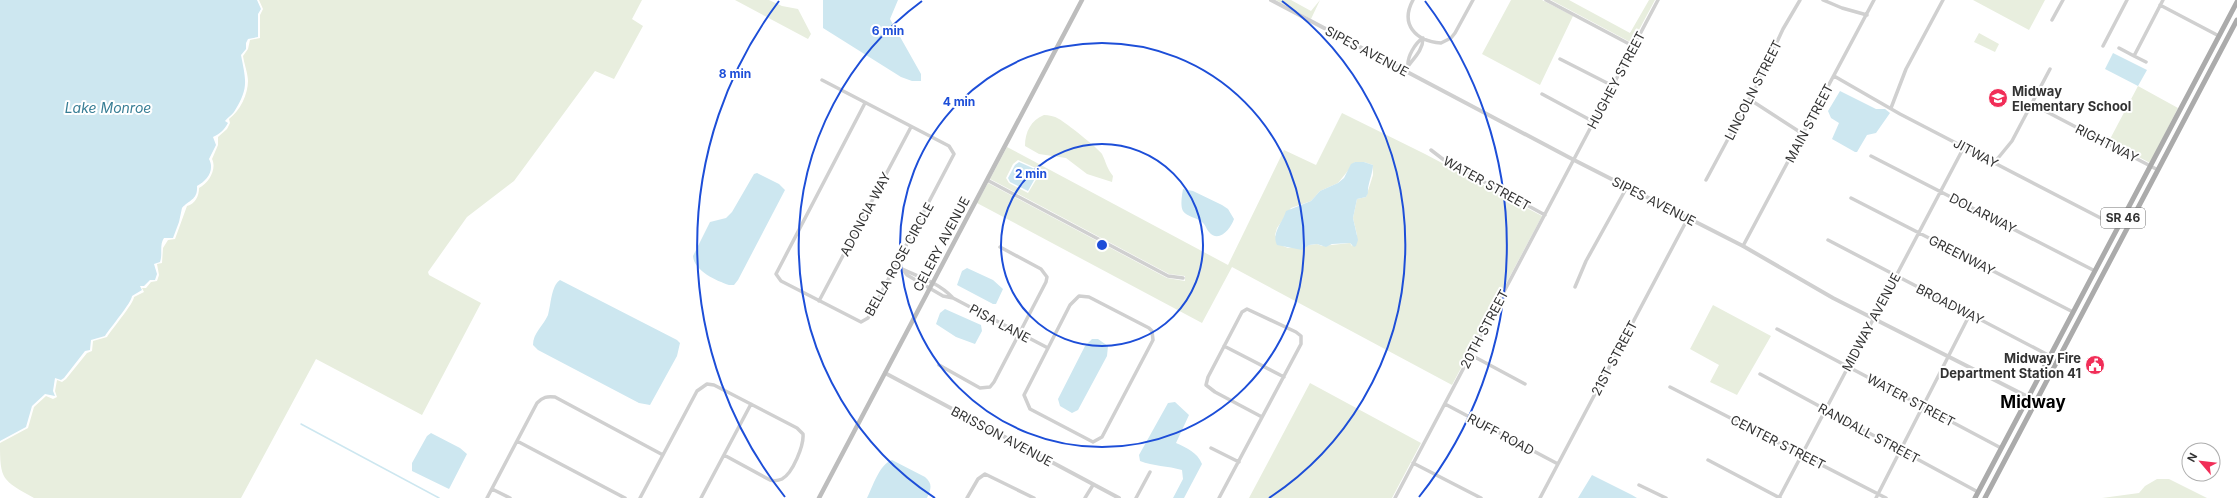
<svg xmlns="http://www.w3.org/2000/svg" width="2237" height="498" font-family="Inter,sans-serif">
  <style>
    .green { fill: #e8eede; fill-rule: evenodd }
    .water { fill: #cde7f0 }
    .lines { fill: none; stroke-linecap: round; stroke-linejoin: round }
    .stream { stroke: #cde7f0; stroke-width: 1.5 }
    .minor { stroke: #d0d0d0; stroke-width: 3.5 }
    .tertiary { stroke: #d0d0d0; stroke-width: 4 }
    .secondary { stroke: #bdbdbd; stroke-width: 4.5 }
    .primary { stroke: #ababab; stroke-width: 5 }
    .ring { fill: none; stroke: #1d4ed8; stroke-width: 2 }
    .labels { text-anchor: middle; stroke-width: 4; stroke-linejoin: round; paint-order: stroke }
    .shield { fill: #fff; stroke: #707070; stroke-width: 1 }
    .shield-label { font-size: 12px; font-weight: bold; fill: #333 }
    .street-label { font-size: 13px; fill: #333; stroke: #fff }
    .poi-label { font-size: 13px; font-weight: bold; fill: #333; stroke: #fff; text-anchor: start }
    .water-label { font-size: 14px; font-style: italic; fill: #387e95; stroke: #fff }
    .district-label { font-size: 17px; font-weight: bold; fill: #000; stroke: #fff }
    .centre { fill: #1d4ed8; stroke: #fff; stroke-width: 2 }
    .ring-label { font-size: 12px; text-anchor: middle; font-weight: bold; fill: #1d4ed8; stroke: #fff; stroke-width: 4; stroke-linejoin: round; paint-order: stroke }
  </style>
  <rect width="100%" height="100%" fill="#fff"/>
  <path class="green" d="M259,0H642L632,19L643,26L614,79L595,71L514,181L467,217L428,272L429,275L481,303L422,415L316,359L241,498H34C2,480 0,480 0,443L28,428L34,407L46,396L53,399L57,397L55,391L57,380L62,382L66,379L87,353L92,351L93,341L107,337C112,329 134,303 134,297L144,292L142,288H146L151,282L157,281L159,275L157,264L162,263L163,248L168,240L175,239L187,206C195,204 199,196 199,188C209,183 217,169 212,159L218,145V137L227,129L230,123L229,119C240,111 248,94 248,81C248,74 244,63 243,56L248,49L250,40L260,38V15L263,9Z
    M735,0H769L782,6L798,9L811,34L808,39Z
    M1276,0H1291L1311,11L1320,0L1311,19Z
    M1511,0H1542L1573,16L1540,85L1482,54Z
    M1551,0H1569L1630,33L1649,0H1655L1632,43Z
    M1973,0H2045L2029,30Z
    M1979,33L1999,44L1995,52L1974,42Z
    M2138,86L2178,108L2150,163L2109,141Z
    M1342,113L1425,154L1542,216L1452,385L1232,267L1202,323L977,203L988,183L1167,278L1185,281V276L1169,274L990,179L1007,147L1228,265L1284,150L1316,165ZM1018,160L1038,169L1040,173L1028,193L1009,183L1006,178L1013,164ZM1355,162H1364L1373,165V175L1366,197L1357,199L1353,218L1357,235L1352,246L1350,243L1322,246L1317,244L1288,248L1283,246L1275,235L1277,228L1291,208L1311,201L1320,191L1338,183Z
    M1044,115C1049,115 1054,116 1059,119C1065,122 1099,149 1102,154C1106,162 1107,169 1113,176L1112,182L1087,174L1066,158L1039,154L1025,146C1025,132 1031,120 1044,115Z
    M1713,305L1771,336L1737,395L1710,382L1719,365L1690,349Z
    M1310,383L1421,443L1392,498H1249Z
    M2157,479H2169L2207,498H2102L2139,493L2145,486Z"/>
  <path class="water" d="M0,0H257L261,9L258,14V37L248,39L246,43V49L241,55C246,81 249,88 234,112C231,116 228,117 225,121L228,123C224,130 220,134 213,137L216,145L209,159C215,170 207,181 197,186C198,200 189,200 182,208L179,222L173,238H164C159,245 163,254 160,262L154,264L157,274L155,280H150L144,286H140L142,290L132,296C132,302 110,328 105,336L91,340L90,350L85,351L64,378L61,380L55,378L53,391L55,396L45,394L32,406L26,427L0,441Z
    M823,0H898L890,19L921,74V81H912L901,77L823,28Z
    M2113,53L2147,70L2138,86L2105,69Z
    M1840,91L1876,109H1885L1890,113L1876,133L1867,135L1857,152H1855L1832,139L1839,123L1831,118L1828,111Z
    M1019,162L1037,170L1038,173L1028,191L1010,182L1008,178L1015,165Z
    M1355,162H1364L1373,165C1373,173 1367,186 1368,193L1366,197L1357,199L1353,218L1358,240L1356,246L1354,247L1350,243L1332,244L1326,247L1317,244L1309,245L1302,250L1277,245C1271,233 1283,222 1286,211L1311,201L1320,191L1338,183L1344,178L1351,164Z
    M757,173L779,184L785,190L738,280L734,285H729C717,281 694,271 693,256L710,222L726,218L732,212L754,174Z
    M1183,189L1193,191L1222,205L1228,209L1234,219C1231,228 1219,244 1209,232C1206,229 1206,225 1202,222C1196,217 1187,217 1183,211C1180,206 1182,195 1183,189Z
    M967,268L993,280L1003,289L996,304H993L957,285L962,271Z
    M560,280L677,340L680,343L677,356L650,405L639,403L538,350L533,345C533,333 543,326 548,315C551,305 551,286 560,280Z
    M945,309L981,325L982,331L975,344L956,337L936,324L940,313Z
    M1092,339H1098L1108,346L1107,356L1078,410L1072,413L1060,406L1058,399L1085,346Z
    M1175,402L1189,415L1176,443C1187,448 1197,452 1202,464L1184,498H1173L1183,479L1182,470C1168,466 1153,466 1140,461L1139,455L1168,403Z
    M431,433L460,448L467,454L449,489L412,471V463L427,436Z
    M892,460L925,477C933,484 931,489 927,498H867C873,486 879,465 892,460Z
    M1592,475L1632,495L1637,498H1578Z"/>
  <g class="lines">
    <path class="stream" d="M301,424L439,498"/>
    <path class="minor" d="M1413,0C1400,24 1415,41 1441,43L1451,38L1455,33L1473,0
      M1546,0L1633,46
      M1823,0L1842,8L1867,15
      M2160,5L2219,36
      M2052,20L2063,0
      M2103,46L2127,0
      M2119,48L2134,56L2163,0
      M2134,56L2146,62
      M1560,59L1613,86
      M1408,66C1407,57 1415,43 1423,38
      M1405,71C1411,60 1423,52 1423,38
      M1834,76L1900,114L2118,227
      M822,80L949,146L954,154L868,318L861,322L781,281L776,274L865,103
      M1542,94L1594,122
      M1749,99L1803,134
      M2032,104L2158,170
      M1891,108L1906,69L1943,0
      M1431,150L1444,160L1545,215
      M1871,156L2095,271
      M1994,163L2012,141L2050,69
      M987,180L1168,276L1183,278
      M1706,180L1757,85L1783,29L1800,0
      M1851,198L2073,312
      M1828,240L2050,356
      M1743,246L1874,0
      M896,266C915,276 937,281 952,297
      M903,270L907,275L943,296L953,298L1048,348
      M1575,287L1586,261L1627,187
      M1079,296L1089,297L1149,328L1152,331L1153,340L1102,437L1093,442L1030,409L1024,395L1070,305Z
      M819,301L911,127
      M1777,329L2001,448
      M1224,346L1284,377
      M1471,355L1525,384
      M939,365L980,388L990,387L994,382L1046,282L1047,277L1041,269L1000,247
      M1760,374L1978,492
      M1670,387L1886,498
      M1445,404L1558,464
      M517,441L625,498
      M1211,448L1239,462
      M1708,460L1780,498
      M1413,463L1481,498
      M1639,485L1666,498
      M492,489L510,498
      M487,498L537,403C543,397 547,396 555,397L663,455
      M640,498L697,391L707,384L714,385L797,428L803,434C804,445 793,473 782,479C778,481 774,481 770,480L724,455
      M701,498L751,404
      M967,498L978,479L985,474L1034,498
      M1085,498L1093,485
      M1136,498L1150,472
      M1219,498L1301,344V336L1296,332L1247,309L1242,312L1208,377L1206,385L1215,392L1262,417
      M1395,498L1658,0
      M1540,498L1688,218
      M1779,498L1964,147
      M1876,498L1970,314"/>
    <path class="tertiary" d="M1271,0L1574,160L1743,246L1833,298L2036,401
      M885,373L1119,498"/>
    <path class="secondary" d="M819,498L1082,0"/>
    <path class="primary" d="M1975,498L2237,2
      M1985,498L2237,20"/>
  </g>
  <g class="ring">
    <circle cx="1102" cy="245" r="101"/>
    <circle cx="1102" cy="245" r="202"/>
    <path d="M935 498A303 303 0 0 1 922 1M1282 1A303 303 0 0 1 1269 498"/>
    <path d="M785 497A405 405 0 0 1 779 1M1425 1A405 405 0 0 1 1419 497"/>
  </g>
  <defs>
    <symbol id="school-disc" viewBox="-11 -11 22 22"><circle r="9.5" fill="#f12e58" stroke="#fff"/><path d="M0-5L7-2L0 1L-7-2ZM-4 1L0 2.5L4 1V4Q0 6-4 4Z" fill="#fff"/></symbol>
    <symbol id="civic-disc" viewBox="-11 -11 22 22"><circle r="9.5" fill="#f12e58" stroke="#fff"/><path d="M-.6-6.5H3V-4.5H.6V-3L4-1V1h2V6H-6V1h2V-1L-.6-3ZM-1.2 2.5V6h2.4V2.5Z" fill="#fff"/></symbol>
  </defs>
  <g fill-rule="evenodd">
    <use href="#school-disc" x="1987" y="87" width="22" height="22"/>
    <use href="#civic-disc" x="2084" y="354" width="22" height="22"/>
  </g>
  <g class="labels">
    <rect class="shield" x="2101" y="208" width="44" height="20" rx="3"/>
    <g class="shield-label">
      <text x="2123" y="222">SR 46</text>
    </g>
    <g class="street-label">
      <text transform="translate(1367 51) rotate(28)" y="5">SIPES AVENUE</text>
      <text transform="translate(1616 80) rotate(-62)" y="5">HUGHEY STREET</text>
      <text transform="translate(1753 90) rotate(-63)" y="5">LINCOLN STREET</text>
      <text transform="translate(1809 123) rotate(-62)" y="5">MAIN STREET</text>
      <text transform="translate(2107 143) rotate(27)" y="5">RIGHTWAY</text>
      <text transform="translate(1976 153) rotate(28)" y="5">JITWAY</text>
      <text transform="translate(1487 183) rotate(29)" y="5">WATER STREET</text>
      <text transform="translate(1654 201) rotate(27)" y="5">SIPES AVENUE</text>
      <text transform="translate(1983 213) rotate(27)" y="5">DOLARWAY</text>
      <text transform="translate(865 214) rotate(-62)" y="5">ADONCIA WAY</text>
      <text transform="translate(941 244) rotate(-62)" y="5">CELERY AVENUE</text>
      <text transform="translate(1962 255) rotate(27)" y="5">GREENWAY</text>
      <text transform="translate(899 259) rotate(-61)" y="5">BELLA ROSE CIRCLE</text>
      <text transform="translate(1950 304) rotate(27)" y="5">BROADWAY</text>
      <text transform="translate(1871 322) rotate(-62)" y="5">MIDWAY AVENUE</text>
      <text transform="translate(1000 323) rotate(28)" y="5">PISA LANE</text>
      <text transform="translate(1484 329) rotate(-62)" y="5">20TH STREET</text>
      <text transform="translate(1614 358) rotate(-62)" y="5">21ST STREET</text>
      <text transform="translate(1911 400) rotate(28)" y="5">WATER STREET</text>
      <text transform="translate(1869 433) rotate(28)" y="5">RANDALL STREET</text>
      <text transform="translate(1501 434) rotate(28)" y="5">RUFF ROAD</text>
      <text transform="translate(1002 436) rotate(28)" y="5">BRISSON AVENUE</text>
      <text transform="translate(1778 442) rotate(27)" y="5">CENTER STREET</text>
    </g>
    <g class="poi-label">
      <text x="2012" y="96">Midway<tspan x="2012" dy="15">Elementary School</tspan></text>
      <text x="2081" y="363" text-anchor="end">Midway Fire<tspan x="2081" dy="15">Department Station 41</tspan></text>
    </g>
    <g class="water-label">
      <text x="108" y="113">Lake Monroe</text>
    </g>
    <g class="district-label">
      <text x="2033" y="408">Midway</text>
    </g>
  </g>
  <circle cx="1102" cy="245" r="6" class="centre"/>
  <g class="ring-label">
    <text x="888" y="35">6 min</text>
    <text x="735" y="78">8 min</text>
    <text x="959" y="106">4 min</text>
    <text x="1031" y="178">2 min</text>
  </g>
  <g transform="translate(2201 462) rotate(298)"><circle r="19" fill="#ffffff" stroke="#adadad"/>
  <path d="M0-3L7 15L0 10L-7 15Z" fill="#f12e58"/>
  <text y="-6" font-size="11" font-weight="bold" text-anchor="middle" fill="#333333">N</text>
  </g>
</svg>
